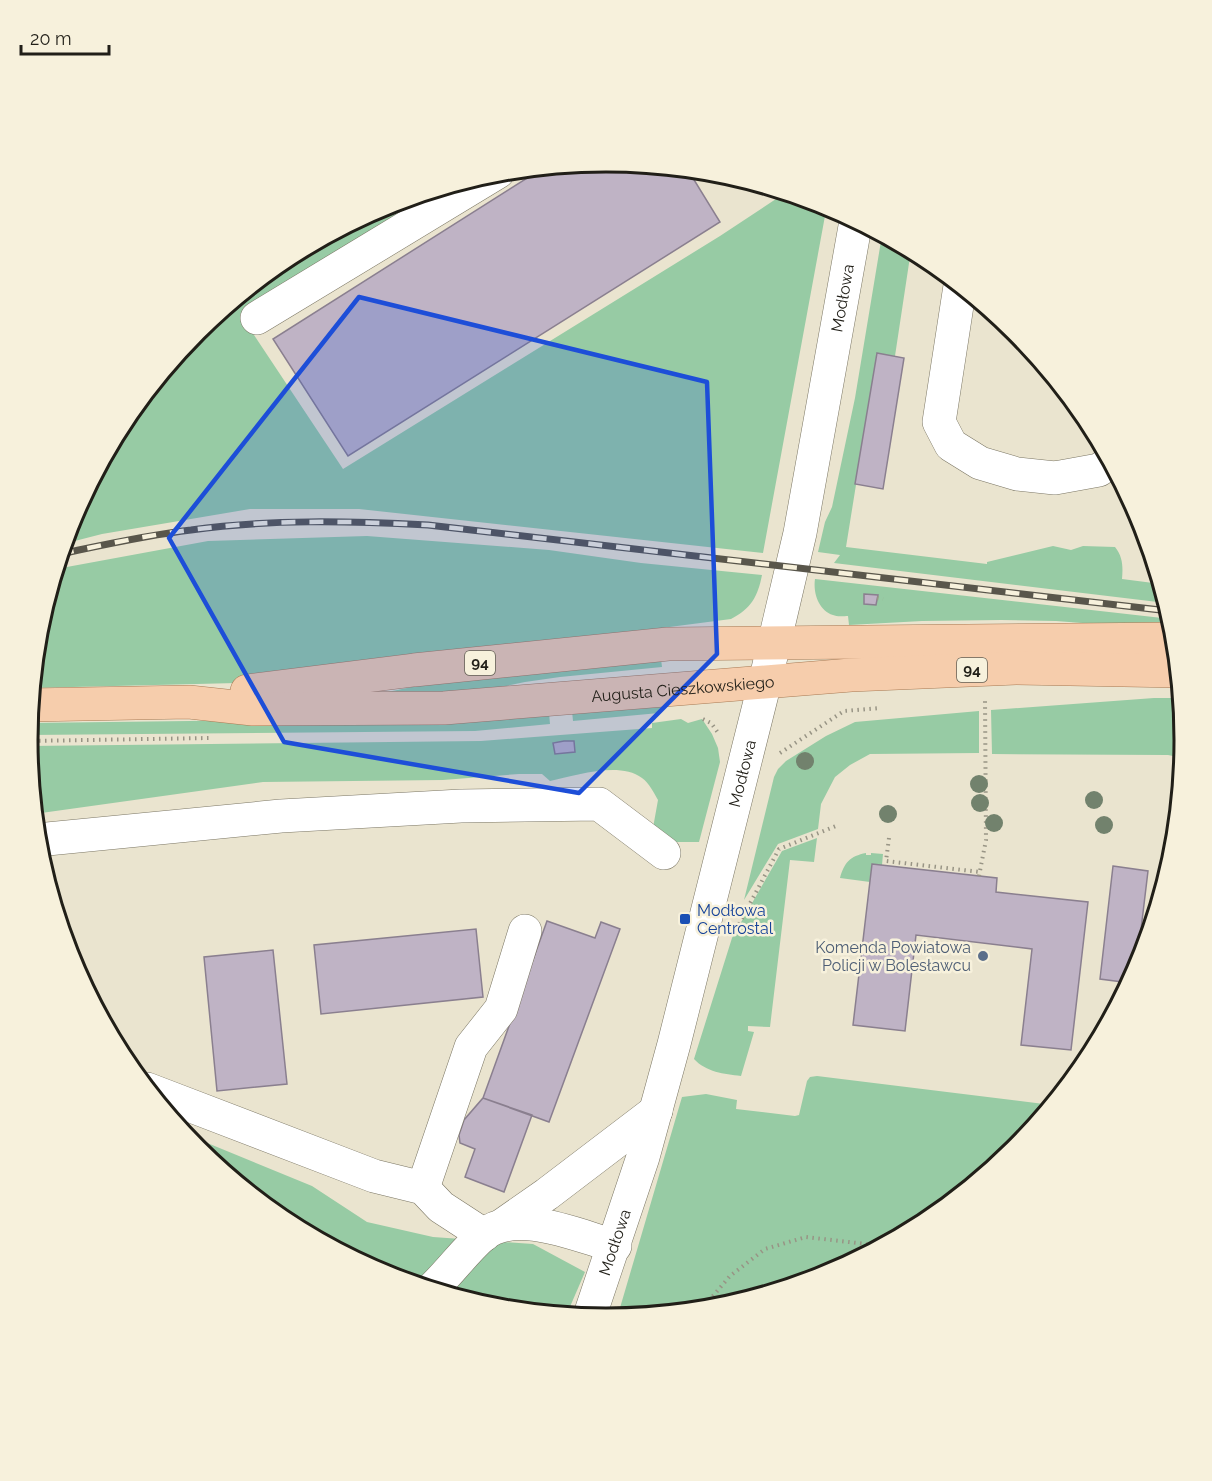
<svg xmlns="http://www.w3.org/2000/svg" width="1212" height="1481" font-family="Raleway,sans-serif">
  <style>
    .green { fill: #97cba4; fill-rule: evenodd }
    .building { fill: #bfb3c5; stroke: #8a7f8f; stroke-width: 1.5 }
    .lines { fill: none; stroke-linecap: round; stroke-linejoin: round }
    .minor-casing { stroke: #7b7664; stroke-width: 34 }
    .major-casing { stroke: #a87a54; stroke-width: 34 }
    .path { stroke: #989485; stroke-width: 4; stroke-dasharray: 1.5 4.5; stroke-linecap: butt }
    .minor { stroke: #fff; stroke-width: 33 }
    .major { stroke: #f6cdac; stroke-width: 33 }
    .rail-casing { stroke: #59564b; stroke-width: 7 }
    .rail { stroke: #f7f1dc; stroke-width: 4.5; stroke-dasharray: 14; stroke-linecap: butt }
    .tree { fill: #72826d }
    .marked { fill: #1d4ed8; fill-opacity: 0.2; stroke: #1d4ed8; stroke-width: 4.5; stroke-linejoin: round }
    .transit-dot { fill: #1a4fb4; stroke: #f7f1dc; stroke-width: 2 }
    .service-dot { fill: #5c6f8a; stroke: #f7f1dc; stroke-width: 2 }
    .labels { text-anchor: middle; stroke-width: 5; stroke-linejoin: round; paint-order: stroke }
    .shield { fill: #f7f1dc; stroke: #615e53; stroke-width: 1.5 }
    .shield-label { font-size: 15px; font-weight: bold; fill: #211f18 }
    .street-label { font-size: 16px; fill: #211f18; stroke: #f7f1dc }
    .transit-label { font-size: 16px; fill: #164399; stroke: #f7f1dc; text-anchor: start }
    .service-label { font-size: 16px; fill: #4e5e75; stroke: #f7f1dc; text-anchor: end }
    .rim { fill: none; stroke: #211f18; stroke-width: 3 }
  </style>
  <rect width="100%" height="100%" fill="#eae4cf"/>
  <path class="green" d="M459,183L240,314L343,469L720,236L785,193L827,205L763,553L359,509H250L102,534L63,544L71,519L125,419L197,331L285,259L385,205Z
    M882,235L911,250L895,356L877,354L846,547L987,564V562L1053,546L1071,550L1083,546L1115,547C1123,557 1123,567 1122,579L1161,584L1166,603L834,563L840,555L818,552L825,522L832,507L855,398Z
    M367,536L549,550L641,563L762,575C758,596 751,609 731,619L237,683L32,688L38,627L56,569L208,541Z
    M815,579L1171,619L1174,630L1056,621L1001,620L922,621L849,625L848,616C844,616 837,617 833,615C818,610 813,592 815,579Z
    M661,659L662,667L560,677L525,682L473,693L378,694L426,684Z
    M1154,698H1181L1185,741L1183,758L1168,755L992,754L991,710Z
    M664,704L663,710L659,713L573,721L572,711Z
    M979,711V753L870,754L850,765L835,777L821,804L818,829L778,844L744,900L774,777L778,769L786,761L826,736L855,722Z
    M549,713L550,724L475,731L28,735L29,723L190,721Z
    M681,719L688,723L702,719L712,734L718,748L720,762L699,842H666L651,839L658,800C654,793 649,783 642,778C619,761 575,776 550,781L542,774H519L443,780L263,782L34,814L28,746L481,741L652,728V723ZM574,741L575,752L555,753L554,743Z
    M817,838L814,862L790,860L770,1027L748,1026V1031L754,1032L741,1076C724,1074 706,1072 694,1059L732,938L782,851Z
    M866,853V855H871V853L883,854L882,865L872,864L870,882L840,878C844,863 850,856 866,853Z
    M817,1076L1052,1105L1015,1150L927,1222L827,1276L719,1308L617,1318L682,1097L706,1094L737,1100L736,1109L795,1116L799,1115L807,1081L810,1077Z
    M183,1133L312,1186L367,1222L433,1237L533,1244L585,1272L566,1316L493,1308L384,1275L284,1222L196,1150Z"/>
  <path class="building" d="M606,162L688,170L720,222L348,456L273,339L543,168Z
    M877,353L904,358L883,489L855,484Z
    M864,594L878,595L876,605L864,604Z
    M564,741H574L575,752L555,754L553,743Z
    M872,864L997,878L996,892L1088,902L1071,1050L1021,1045L1032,949L916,935L905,1031L853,1025Z
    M1113,866L1148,871L1136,971L1130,983L1100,979Z
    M547,921L595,938L601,922L620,929L549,1122L483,1098Z
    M476,929L483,997L321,1014L314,945Z
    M273,950L287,1084L217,1091L204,957Z
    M483,1098L532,1115L504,1192L465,1177L475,1149L460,1143L459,1135L464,1120Z"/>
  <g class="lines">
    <defs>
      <g id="minor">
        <path d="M960,286L939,422L951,445L980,463L1017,474L1055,478L1099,470L1110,462"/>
        <path d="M257,318L498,172"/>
        <path d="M37,840L281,816L461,806L599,804L664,853"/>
        <path d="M147,1089L374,1176L423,1188L441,1207L484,1235"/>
        <path d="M423,1188L471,1047L501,1009L525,931"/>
        <path d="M504,1224L547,1194L656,1111"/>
        <path d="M431,1290C449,1273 464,1252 482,1236C516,1207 578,1236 615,1246"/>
        <path id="s1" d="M589,1318L643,1157L674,1044L765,682L800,533L856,221"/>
      </g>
      <g id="major">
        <path d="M247,691L414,670L668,644L1175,639"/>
        <path id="s2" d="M30,705L189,702L253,709L444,708L851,675L1016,668L1178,671"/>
      </g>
    </defs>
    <use href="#minor" class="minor-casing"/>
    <use href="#major" class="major-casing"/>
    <path class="path" d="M877,598L883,599
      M703,719L711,723L719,734
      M27,741L209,738
      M780,753L844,711L880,708
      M889,838L886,861L980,872
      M979,876L986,840L985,699
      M739,924L779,849L836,826
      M701,1310L730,1276L765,1249L806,1237L883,1246"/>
    <use href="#minor" class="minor"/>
    <use href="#major" class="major"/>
    <defs>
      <path id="rail" d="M60,554C103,545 147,535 191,530C270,519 349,521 428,525L1169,611"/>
    </defs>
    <use href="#rail" class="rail-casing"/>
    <use href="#rail" class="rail"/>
  </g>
  <g class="tree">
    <circle cx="805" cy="761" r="9"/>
    <circle cx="979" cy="784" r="9"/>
    <circle cx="1094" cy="800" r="9"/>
    <circle cx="980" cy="803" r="9"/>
    <circle cx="888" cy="814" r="9"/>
    <circle cx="994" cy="823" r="9"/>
    <circle cx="1104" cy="825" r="9"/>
  </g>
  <path class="marked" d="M359,297L707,382L717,654L579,793L284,742L169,538Z"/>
  <rect class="transit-dot" x="679" y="913" width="12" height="12" rx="3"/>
  <circle class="service-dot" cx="983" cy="956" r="6"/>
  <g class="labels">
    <g class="shield">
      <rect x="465" y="651" width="30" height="24" rx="4.5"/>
      <rect x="957" y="658" width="30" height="24" rx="4.5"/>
    </g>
    <g class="shield-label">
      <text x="480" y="668">94</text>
      <text x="972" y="675">94</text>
    </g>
    <g class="street-label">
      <text dy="6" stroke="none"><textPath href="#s1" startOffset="1052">Modłowa</textPath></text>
      <text dy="6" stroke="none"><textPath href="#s2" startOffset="654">Augusta Cieszkowskiego</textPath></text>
      <text dy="6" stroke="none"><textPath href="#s1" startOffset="566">Modłowa</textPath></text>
      <text dy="6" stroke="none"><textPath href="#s1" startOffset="80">Modłowa</textPath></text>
    </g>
    <g class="transit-label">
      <text x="697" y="916">Modłowa<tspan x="697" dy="18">Centrostal</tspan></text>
    </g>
    <g class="service-label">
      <text x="971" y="953">Komenda Powiatowa<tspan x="971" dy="18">Policji w Bolesławcu</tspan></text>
    </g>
  </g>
  <path d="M0 0H1212V1481H0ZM38 740a568 568 0 1 1 1136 0a568 568 0 1 1-1136 0Z" fill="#f7f1dc" fill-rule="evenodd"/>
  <path class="rim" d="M38 740a568 568 0 1 1 1136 0a568 568 0 1 1-1136 0Z"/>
  <path d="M21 45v9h88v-9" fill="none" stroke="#211f18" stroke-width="3"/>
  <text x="30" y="45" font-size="18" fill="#211f18" stroke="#f7f1dc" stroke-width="4.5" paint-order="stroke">20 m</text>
</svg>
